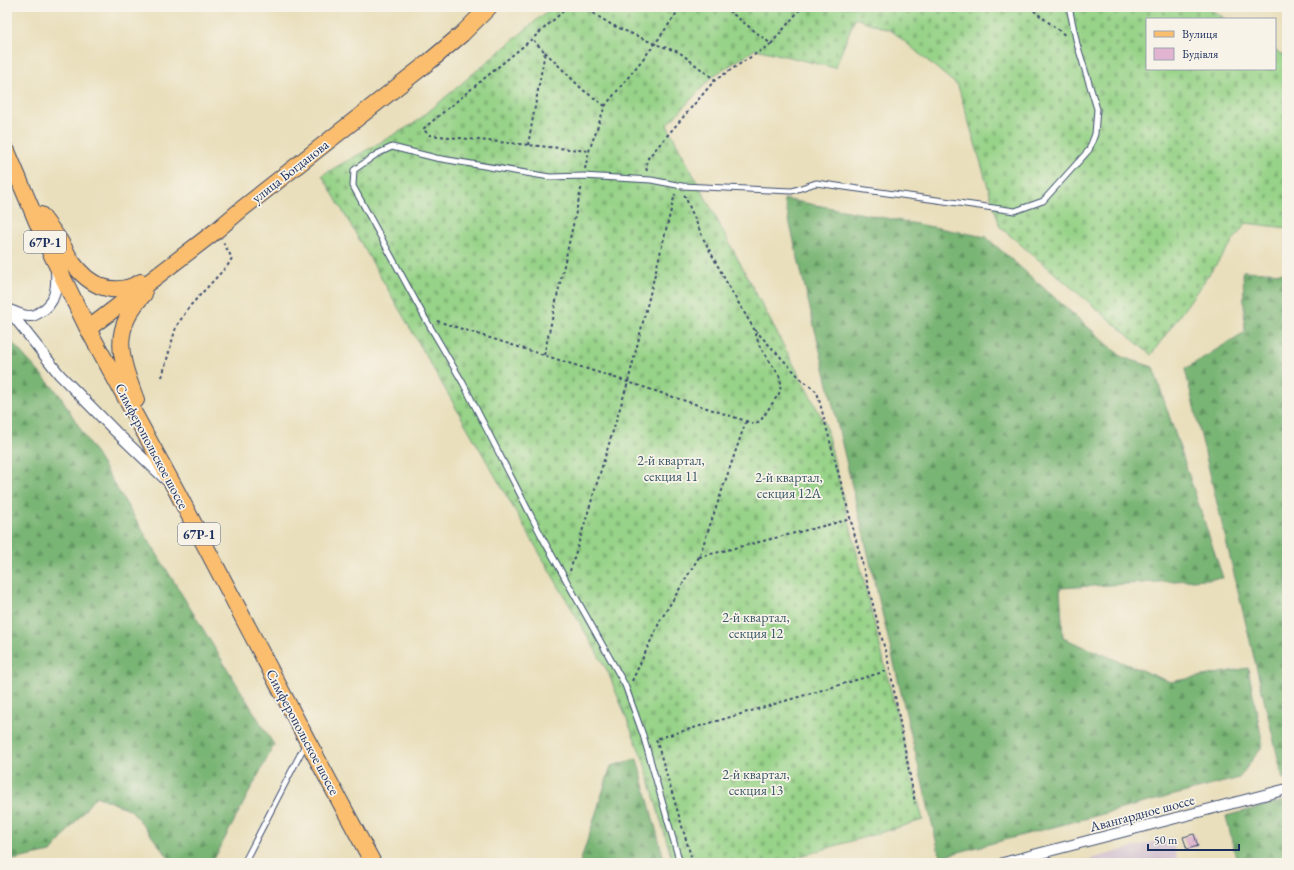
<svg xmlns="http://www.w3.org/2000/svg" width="1294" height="870" font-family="'EB Garamond',serif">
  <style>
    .industrial { fill: #cfbdce }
    .forest { fill: url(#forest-firs); stroke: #4a7269 }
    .cemetery { fill: url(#cemetery-stones); stroke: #598173 }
    .building { fill: url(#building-cross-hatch) }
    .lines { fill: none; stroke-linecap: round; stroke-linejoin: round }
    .service-casing { stroke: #3a496c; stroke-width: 7 }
    .minor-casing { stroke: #3a496c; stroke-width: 12 }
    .primary-casing { stroke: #3a496c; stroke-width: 18 }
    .path { stroke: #3a496c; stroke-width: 2; stroke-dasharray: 3 3; stroke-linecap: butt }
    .service { stroke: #fff; stroke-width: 5 }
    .minor { stroke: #fff; stroke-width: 10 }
    .primary { stroke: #fbbe6e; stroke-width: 16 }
    .labels { text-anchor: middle; stroke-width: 3.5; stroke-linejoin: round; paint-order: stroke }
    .shield { fill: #f7f3e8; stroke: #5d6a87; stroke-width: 1 }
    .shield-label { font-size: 13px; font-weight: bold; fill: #1b2f5e }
    .street-label { font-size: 14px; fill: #1b2f5e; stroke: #f7f3e8 }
    .park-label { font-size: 14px; fill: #3a5868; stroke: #f7f3e8 }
  </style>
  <defs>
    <pattern id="forest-firs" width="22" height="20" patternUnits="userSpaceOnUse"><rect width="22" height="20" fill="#79b574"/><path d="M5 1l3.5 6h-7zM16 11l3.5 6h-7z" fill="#629462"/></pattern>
    <pattern id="cemetery-stones" width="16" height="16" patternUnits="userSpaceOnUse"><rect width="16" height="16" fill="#97d388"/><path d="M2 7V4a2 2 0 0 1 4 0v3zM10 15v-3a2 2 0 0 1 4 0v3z" fill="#82b578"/></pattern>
    <pattern id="building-cross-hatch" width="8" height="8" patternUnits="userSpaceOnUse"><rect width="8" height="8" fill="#e1b4d1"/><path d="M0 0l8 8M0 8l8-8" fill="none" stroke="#c09bb6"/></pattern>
  </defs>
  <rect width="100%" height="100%" fill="#f7f3e8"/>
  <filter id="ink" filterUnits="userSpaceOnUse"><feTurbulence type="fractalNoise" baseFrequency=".025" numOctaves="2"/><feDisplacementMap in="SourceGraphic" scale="8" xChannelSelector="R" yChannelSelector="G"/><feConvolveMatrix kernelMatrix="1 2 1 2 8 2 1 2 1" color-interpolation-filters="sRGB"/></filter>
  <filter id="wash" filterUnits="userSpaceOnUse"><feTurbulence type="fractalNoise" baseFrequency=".012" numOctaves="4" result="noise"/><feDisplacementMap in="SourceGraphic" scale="16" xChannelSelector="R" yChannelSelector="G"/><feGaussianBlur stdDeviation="0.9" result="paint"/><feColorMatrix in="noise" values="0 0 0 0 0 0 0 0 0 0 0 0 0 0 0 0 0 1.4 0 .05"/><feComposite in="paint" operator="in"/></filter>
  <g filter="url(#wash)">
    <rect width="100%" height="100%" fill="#e9dfbc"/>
    <path class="industrial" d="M1171,837L1178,863H1076Z"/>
    <path class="forest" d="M784,199L986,237L1122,357L1153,367L1223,578L1060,588L1063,638L1170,682L1248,668L1263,745L1239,778L940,857Z
      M1243,271L1287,273V778L1283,779L1185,369L1245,332Z
      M7,337L59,394L274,745L212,863H173L131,810L96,796L51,852L7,861Z
      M637,759L665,863H580L611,766Z
      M1287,800V863H1237L1226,816Z"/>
    <path class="cemetery" d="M552,7H1207L1226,19H1147V69H1275V50L1287,58V228L1246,223L1151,355L1000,227L958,86L892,31L855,18L835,68L756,49L713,76L667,125L825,424L923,820L777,863H673L644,762L608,672L322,175L415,123Z"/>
    <g id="blocks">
      <path class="building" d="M1194,834L1198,846L1187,849L1183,837Z"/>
    </g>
  </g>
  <g filter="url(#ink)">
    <use href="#blocks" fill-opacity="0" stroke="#3a496c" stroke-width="1"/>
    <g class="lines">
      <defs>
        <path id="service" d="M244,863L306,743
          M680,863L643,735L625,685L543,539L463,383L425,318L353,186L354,170L377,154L392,147L436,158L550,177L583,176L651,180L682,186L792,191L816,183L1015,211L1043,201L1089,150L1095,134L1097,109L1077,44L1069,7"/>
        <path id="minor" d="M7,308L59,374L116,432L166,480
          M10,310C17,313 24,317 31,316C34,316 37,314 40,312C56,304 57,286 56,271
          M1003,863L1287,789"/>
        <path id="primary" d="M7,151L45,241L88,329L176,490L307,740L373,863
          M41,215C47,224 55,233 61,243C65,249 68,256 72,262C89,286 114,298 141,282
          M88,329L217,230L243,208L430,61L462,34L489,7
          M136,400C121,359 109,331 144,294"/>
      </defs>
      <use href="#service" class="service-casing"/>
      <use href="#minor" class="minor-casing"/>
      <use href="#primary" class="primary-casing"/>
      <path class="path" d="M568,7L532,39L423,129L429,135L589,151
        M583,7L612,25L655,44L679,52L715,80L771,44
        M724,7L771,44L802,7
        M1029,7L1066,36
        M545,52L583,90L605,106
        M528,145L545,52L532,39
        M585,169L589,151L605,106L655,44L681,7
        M647,171L646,167L648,158L715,80
        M437,321L628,382L746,421L755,424L761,420L780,392L781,383L779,375L760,347L754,329L729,287L703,238L684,194
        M755,330L801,379L817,392L890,669L915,803
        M544,355L582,185
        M162,377L176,327L189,307L228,265L232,258L223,242
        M699,557L851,519
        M570,571L628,382L675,194
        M632,681L660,621L699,557L746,421
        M693,863L656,739L890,670"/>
      <use href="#service" class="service"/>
      <use href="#minor" class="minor"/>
      <use href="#primary" class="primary"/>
    </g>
  </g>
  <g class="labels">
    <g class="shield">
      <rect x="24" y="231" width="42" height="22" rx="3"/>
      <rect x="178" y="523" width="42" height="22" rx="3"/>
    </g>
    <g class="shield-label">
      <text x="45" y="247">67Р-1</text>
      <text x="199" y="539">67Р-1</text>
    </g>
    <g class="street-label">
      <text transform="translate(290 171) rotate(-38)" y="5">улица Богданова</text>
      <text transform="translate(152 446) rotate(62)" y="5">Симферопольское шоссе</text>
      <text transform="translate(303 732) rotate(62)" y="5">Симферопольское шоссе</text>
      <text transform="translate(1142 813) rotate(-15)" y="5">Авангардное шоссе</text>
    </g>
    <g class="park-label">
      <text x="671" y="465">2-й квартал,<tspan x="671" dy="16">секция 11</tspan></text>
      <text x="789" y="482">2-й квартал,<tspan x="789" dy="16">секция 12А</tspan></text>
      <text x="756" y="622">2-й квартал,<tspan x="756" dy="16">секция 12</tspan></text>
      <text x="756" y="779">2-й квартал,<tspan x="756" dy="16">секция 13</tspan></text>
    </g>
  </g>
  <rect width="1294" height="870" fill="none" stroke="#f7f3e8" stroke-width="24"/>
  <rect x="1146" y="18" width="130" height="52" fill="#f7f3e8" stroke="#9fa5b1"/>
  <rect x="1154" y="31" width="20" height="6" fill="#fbbe6e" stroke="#9fa5b1"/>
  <text x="1182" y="38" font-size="12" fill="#1b2f5e">Вулиця</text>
  <rect x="1154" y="48" width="20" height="12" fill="#e1b4d1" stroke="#9fa5b1"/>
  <text x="1182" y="58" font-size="12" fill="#1b2f5e">Будівля</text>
  <path d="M1148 844v6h91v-6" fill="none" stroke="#1b2f5e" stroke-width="2"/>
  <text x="1154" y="844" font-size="12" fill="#1b2f5e" stroke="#f7f3e8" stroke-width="3" paint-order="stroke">50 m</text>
</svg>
